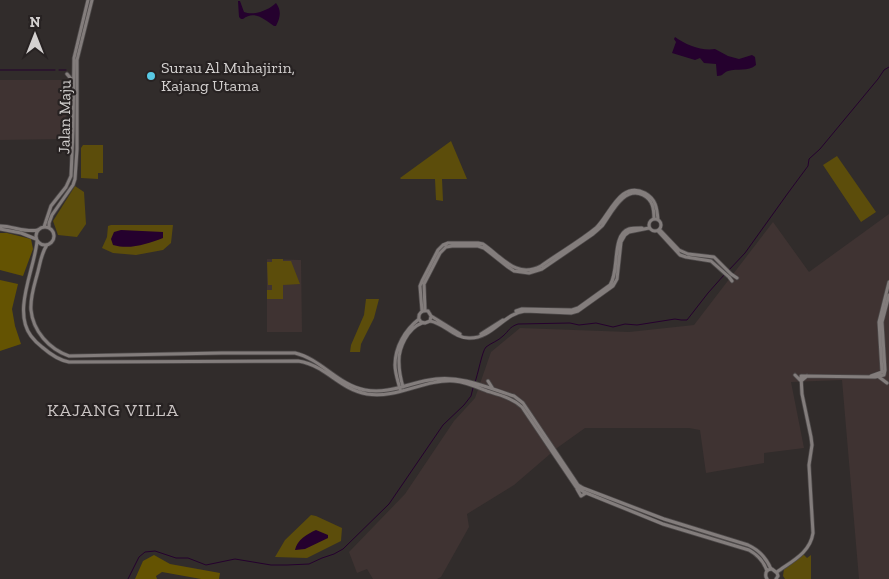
<svg xmlns="http://www.w3.org/2000/svg" width="889" height="579" font-family="'Zilla Slab',serif">
  <style>
    .built { fill: #3f3332 }
    .green { fill: #5c4d0b }
    .forest { fill: #645302 }
    .water { fill: #25012e }
    .lines { fill: none; stroke-linecap: round; stroke-linejoin: round }
    .stream { stroke: #25012e; stroke-width: 1 }
    .tertiary-casing { stroke: #4d4949; stroke-width: 4.5 }
    .secondary-casing { stroke: #4d4949; stroke-width: 4.5 }
    .tertiary { stroke: #837d7c; stroke-width: 3 }
    .secondary { stroke: #837d7c; stroke-width: 3 }
    .poi-dot { fill: #58c9e4; stroke: #272222; stroke-width: 2 }
    .labels { text-anchor: middle; stroke-width: 4.5; stroke-linejoin: round; paint-order: stroke }
    .poi-label { font-size: 16px; fill: #d4d1d0; stroke: #272222; text-anchor: start }
    .street-label { font-size: 16px; fill: #d4d1d0; stroke: #272222 }
    .neighbourhood-label { font-size: 18px; letter-spacing: 1px; fill: #c9c3c2; stroke: #272222 }
  </style>
  <rect width="100%" height="100%" fill="#312c2b"/>
  <path class="built" d="M0,80H66L67,82L65,138L64,139L0,140Z
    M889,214V579H859L842,380L791,382L804,448L764,453V463L706,473L700,430L689,428H585L557,448L514,485L467,514L469,527L441,577L437,579H373L367,569L357,573L349,552L405,494L454,421L475,398L491,352L520,328L629,332L694,325L773,222L809,272Z
    M267,259L301,260L302,332H267Z"/>
  <path class="green" d="M451,141L467,179H442L443,201L436,200L435,179H401L400,178Z
    M83,145H103V173H98V179L81,178V148Z
    M837,156L876,212L861,222L823,165Z
    M75,186L84,192L86,224L77,237L58,235L53,221Z
    M111,225H173L171,243L163,250L136,255L113,253L102,248L107,237L108,226Z
    M272,259H283V261H291L300,284L283,285V299H267V290H272V285H268L267,262H272Z
    M366,299H379L374,318L361,344L360,352H350L351,345L364,315Z
    M311,515L316,516L342,528L341,541L307,558L275,557L285,540Z
    M803,554L807,558L811,555V579H785L783,576L784,569Z"/>
  <path class="forest" d="M0,233H7L31,239L33,249L23,276L0,270Z
    M0,280L18,284L12,309L15,326L21,344L0,351Z
    M154,555L170,564L220,573L219,579H201L162,572L156,576L157,579H135L143,561Z"/>
  <path class="water" d="M238,1H240L244,12C254,16 269,10 276,3C282,11 280,18 276,26H274C264,19 254,10 243,19H241L239,17Z
    M675,37C686,45 701,51 715,49L728,56L739,59L752,55L755,57L756,65C748,72 737,68 728,71C722,73 724,76 717,76L716,64L704,63L700,58L695,60L672,53L676,42L674,39Z
    M121,230L163,232V238C147,244 130,250 113,245L111,239L114,232Z
    M316,530L328,535V538L305,549L295,550C297,540 307,534 316,530Z"/>
  <g class="lines">
    <path class="stream" d="M0,70H55
      M59,70H66
      M729,270L745,253L788,193L808,166L809,159L820,149L878,79L884,70L889,67
      M475,382C478,375 482,351 486,347C491,343 498,341 503,336C509,331 509,327 518,324L570,323L579,325L596,323L613,327L625,324L637,325L675,319L681,320H687L708,293L724,275
      M128,579L139,557L145,552L155,551L176,558H188L206,565L235,559L271,565H287L309,564L322,558L334,554L343,549L389,504L443,425L464,405L471,396L473,388"/>
    <defs>
      <path id="tertiary" d="M67,74L73,81
        M649 225a6 6 0 1 1 12 0a6 6 0 1 1-12 0Z
        M36 236a9 9 0 1 1 18 0a9 9 0 1 1-18 0Z
        M44,227L51,206L66,187L71,176L73,131L74,58L88,0
        M49,228V223L52,215L73,185L75,179L77,149V60L92,0
        M660,230L679,250L688,254L714,257L731,274L737,278
        M658,231L680,255L686,257L711,261L729,277L732,281
        M37,241C35,268 12,311 31,336C34,340 38,344 42,347C50,354 58,360 69,362L298,361C305,362 313,365 320,369C335,378 348,391 367,394C397,399 424,379 454,381C466,382 477,387 487,391C500,395 512,398 522,407L576,487L584,492L663,524L749,550C758,555 764,562 767,571
        M47,245C41,253 40,265 37,275C34,286 30,298 31,310C33,331 49,349 69,356L222,353H295C321,359 338,385 365,390C390,395 413,381 436,379C464,376 488,388 514,396L523,403L578,485L583,488L664,519L748,545C759,550 766,557 771,569
        M425,310L424,284L440,253L446,247L452,246H478L484,248L508,267L514,271L529,273L542,269L593,234C596,231 599,229 602,226C611,214 624,185 643,195C653,200 654,209 654,219
        M422,311L420,286L422,281L438,250L443,245L448,243H478L483,244C502,257 516,279 541,266C559,253 579,242 596,228C610,215 620,180 645,193C656,199 657,208 658,220
        M516,311L522,309L572,310L578,308L610,285C620,271 611,235 629,229C633,228 638,228 642,228
        M431,316L460,334
        M430,321C444,323 454,338 469,338C492,339 504,313 525,311L571,313L578,311L613,286L617,279L621,242L625,235L629,232L649,228
        M481,334L503,320
        M795,375L801,381L807,376
        M871,376L882,372L879,322L889,282
        M879,377L887,383
        M488,381L493,389
        M403,387C401,380 399,371 399,363C398,348 408,328 422,323
        M400,389C398,381 395,373 395,365C395,347 405,330 419,319C418,313 422,310 428,311L431,316L430,321L425,323L421,322L419,319
        M577,489L581,496L586,493
        M777,572C792,561 810,553 813,533L809,465L812,445L811,437L802,394L801,376L875,377L884,375L885,370L882,322L889,295
        M767,579L766,577C765,572 767,569 772,569L777,573L778,576L776,579"/>
      <path id="secondary" d="M0,226C13,226 26,233 38,230
        M0,229L21,233L36,239"/>
    </defs>
    <use href="#tertiary" class="tertiary-casing"/>
    <use href="#secondary" class="secondary-casing"/>
    <use href="#tertiary" class="tertiary"/>
    <use href="#secondary" class="secondary"/>
  </g>
  <circle class="poi-dot" cx="151" cy="76" r="5"/>
  <g class="labels">
    <g class="poi-label">
      <text x="161" y="73">Surau Al Muhajirin,<tspan x="161" dy="18">Kajang Utama</tspan></text>
    </g>
    <g class="street-label">
      <text transform="translate(64 117) rotate(-89)" y="6">Jalan Maju</text>
    </g>
    <g class="neighbourhood-label">
      <text x="113" y="416">KAJANG VILLA</text>
    </g>
  </g>
  <g transform="translate(35 35)" stroke="#272222" stroke-width="4" paint-order="stroke">
  <path d="M0-4L9 19L0 12L-9 19Z" fill="#d4d1d0"/>
  <text y="-8" font-size="14" font-weight="bold" text-anchor="middle" fill="#d4d1d0">N</text>
  </g>
</svg>
